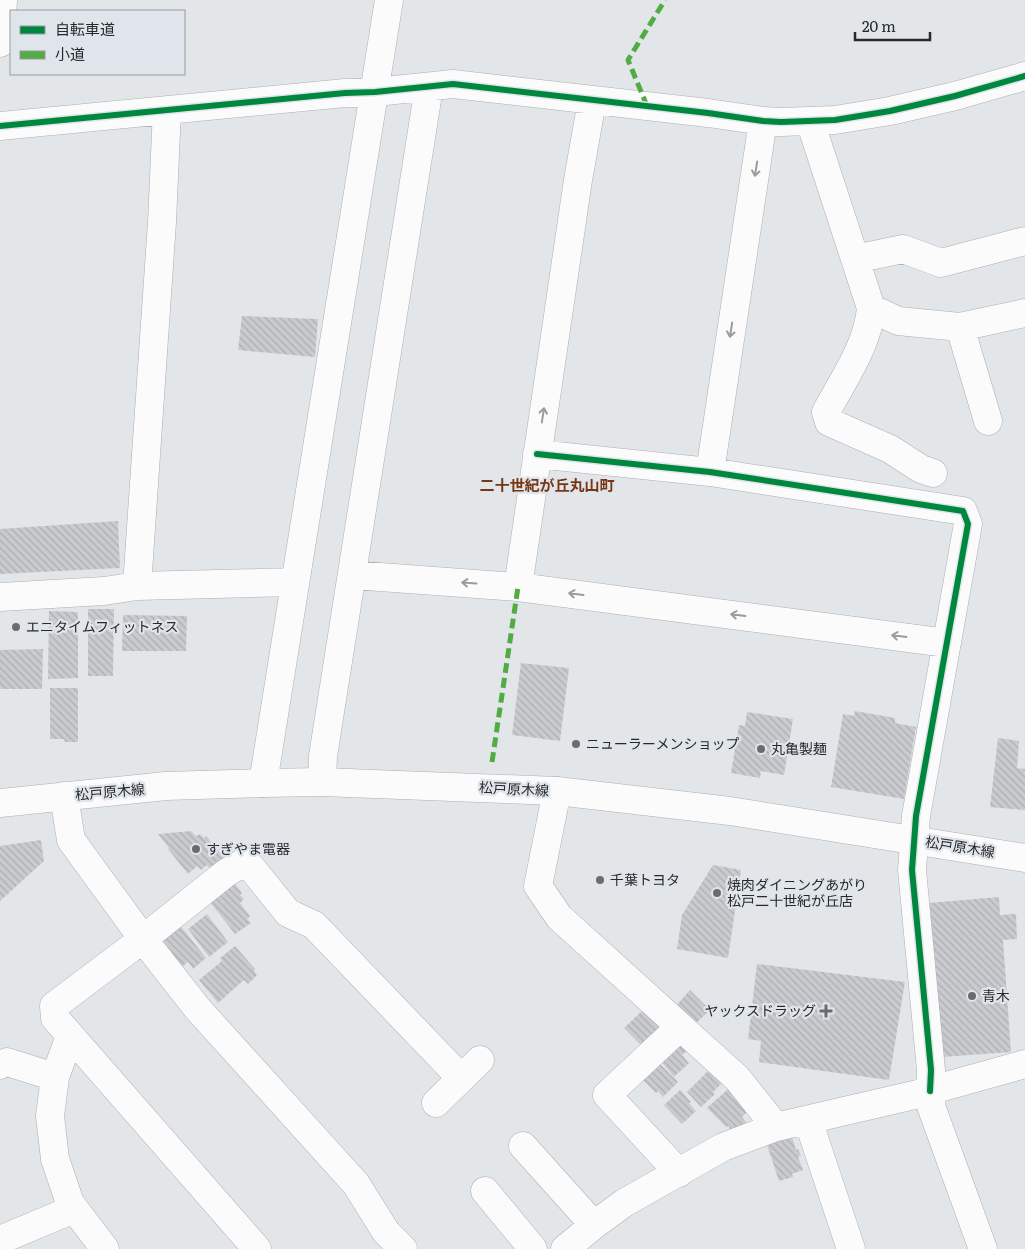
<svg xmlns="http://www.w3.org/2000/svg" width="1025" height="1249" font-family="Literata,'Noto Sans JP',serif">
  <style>
    .building { fill: url(#building-back-hatch) }
    .lines { fill: none; stroke-linecap: round; stroke-linejoin: round }
    .minor-casing { stroke: #adaeb1; stroke-width: 29 }
    .major-casing { stroke: #adaeb1; stroke-width: 29 }
    .minor { stroke: #fbfbfc; stroke-width: 28 }
    .major { stroke: #fbfbfc; stroke-width: 28 }
    .quiet { stroke: #53ab44; stroke-width: 5; stroke-dasharray: 10 5; stroke-linecap: butt }
    .cycleway-casing { stroke: #e0e5ec; stroke-width: 9 }
    .cycleway { stroke: #00873e; stroke-width: 6 }
    .oneway { stroke: #9c9c9e }
    .poi-dot { fill: #696b6e; stroke: #e0e5ec; stroke-width: 2 }
    .labels { text-anchor: middle; stroke-width: 4.5; stroke-linejoin: round; paint-order: stroke }
    .poi-label { font-size: 14px; fill: #27292b; stroke: #e0e5ec; text-anchor: start }
    .street-label { font-size: 14px; fill: #27292b; stroke: #e0e5ec }
    .neighbourhood-label { font-size: 15px; font-weight: bold; fill: #763712; stroke: #e0e5ec }
  </style>
  <defs>
    <pattern id="building-back-hatch" width="6" height="6" patternUnits="userSpaceOnUse" patternTransform="scale(1.25)"><rect width="6" height="6" fill="#c9cbce"/><path d="M-1 5l2 2M0 0l6 6M5-1l2 2" fill="none" stroke="#adaeb1"/></pattern>
  </defs>
  <rect width="100%" height="100%" fill="#e3e6e9"/>
  <path class="building" d="M242,316L318,319L315,357L238,350Z
    M118,521L120,568L0,574V529Z
    M88,609H114L113,676H88Z
    M49,611L78,612V678L48,679Z
    M123,615L187,616L186,651H122Z
    M43,649L42,689H0V650Z
    M521,663L569,668L560,741L512,735Z
    M50,688H78V742H65L64,739H50Z
    M855,711L895,718V723L916,727L904,799L831,787L843,714L854,716Z
    M747,712L793,719L784,775L761,771L760,778L731,773L739,725L745,726Z
    M998,738L1019,741L1017,768L1025,769V810L990,807Z
    M191,831L196,836L200,834L204,838L206,836L225,859L211,870L207,865L201,870L197,866L188,874L168,849L169,848L158,834Z
    M41,840L44,861L0,901V846Z
    M713,865L741,870L728,958L677,949L682,915Z
    M234,883L242,893L240,895L244,899L240,903L250,916L247,919L251,923L235,934L210,902Z
    M999,897L1000,915L1016,914L1017,939L1003,940L1011,1052L942,1057L929,903Z
    M207,914L228,942L209,957L188,929Z
    M179,924L206,958L193,969L188,962L180,968L157,943Z
    M235,946L255,969L254,971L257,975L248,984L244,980L218,1003L199,980L222,961L220,958Z
    M757,964L905,982L889,1080L759,1062L761,1041L748,1039Z
    M690,990L710,1010L693,1026L674,1008Z
    M643,1010L660,1028L645,1049L624,1028Z
    M681,1040L689,1049L682,1055L689,1063L674,1077L660,1060Z
    M659,1063L678,1082L663,1097L658,1091L656,1093L642,1079Z
    M710,1069L723,1082L713,1092L715,1094L701,1107L687,1092Z
    M728,1089L748,1111L742,1117L746,1122L743,1125L730,1130L729,1126L726,1127L707,1108Z
    M680,1090L691,1102L689,1103L696,1111L682,1124L664,1105Z
    M792,1137L796,1150L798,1149L801,1156L798,1157L803,1170L792,1174L793,1177L779,1181L767,1145Z"/>
  <g class="lines">
    <defs>
      <path id="minor" d="M0,43L3,0
        M592,101L578,180L518,587L947,643
        M810,121L871,308C868,345 843,380 826,412L829,422L890,449L921,469L933,473
        M0,126L345,93L375,92L453,84L708,113L763,121L781,122L835,120L890,111L955,96L1025,76
        M855,259L903,249L941,263L1025,241
        M871,308L898,321L960,327L1025,313
        M960,327L988,421
        M537,454L710,472L963,511L968,524L916,816L912,870L931,1070V1106L983,1249
        M710,472L763,121
        M353,575L518,587
        M137,586L162,222L167,110
        M0,597L104,591L137,586L295,582
        M322,782L323,756L429,87
        M263,783L389,0
        M557,791L538,886L559,917L737,1078L776,1127
        M64,796L71,840L143,939L54,1006L55,1018L257,1249
        M70,1036L55,1077L50,1116L55,1159L70,1203L105,1249
        M0,1065L7,1062L55,1077
        M436,1103L480,1060
        M808,1120L851,1249
        M523,1146L594,1225
        M679,1173L607,1095L680,1027
        M485,1191L533,1249
        M0,1240L74,1209
        M403,1249L386,1232L356,1184L197,1008L143,939L226,873L246,861L288,913L314,925L461,1078
        M565,1249L594,1225L624,1203L723,1147L776,1127L914,1095L1025,1064"/>
      <path id="major" d="M0,803L166,786L263,783L322,782L557,791L730,811L1025,858"/>
    </defs>
    <use href="#minor" class="minor-casing"/>
    <use href="#major" class="major-casing"/>
    <use href="#minor" class="minor"/>
    <use href="#major" class="major"/>
    <path class="quiet" d="M647,106L628,60L665,0
      M492,762L518,587"/>
    <defs>
      <path id="cycleway" d="M0,126L345,93L375,92L453,84L708,113L763,121L781,122L835,120L890,111L955,96L1025,76
        M537,454L710,472L963,511L968,524L916,816L912,870L931,1070L930,1091"/>
    </defs>
    <use href="#cycleway" class="cycleway-casing"/>
    <use href="#cycleway" class="cycleway"/>
  </g>
  <defs><path id="oneway-shaft" d="M-6 0H5M1.5-3L5.5 0L1.5 3" fill="none" stroke-width="1.6" stroke-linecap="round" stroke-linejoin="round" transform="scale(1.25)"/></defs>
  <g class="oneway">
    <use href="#oneway-shaft" transform="translate(756 169) rotate(99)"/>
    <use href="#oneway-shaft" transform="translate(731 330) rotate(99)"/>
    <use href="#oneway-shaft" transform="translate(543 415) rotate(-81)"/>
    <use href="#oneway-shaft" transform="translate(469 583) rotate(-176)"/>
    <use href="#oneway-shaft" transform="translate(576 594) rotate(-173)"/>
    <use href="#oneway-shaft" transform="translate(738 615) rotate(-173)"/>
    <use href="#oneway-shaft" transform="translate(899 636) rotate(-173)"/>
  </g>
  <g class="poi-dot">
    <circle cx="16" cy="627" r="5"/>
    <circle cx="576" cy="744" r="5"/>
    <circle cx="761" cy="749" r="5"/>
    <circle cx="196" cy="849" r="5"/>
    <circle cx="600" cy="880" r="5"/>
    <circle cx="717" cy="893" r="5"/>
    <circle cx="972" cy="996" r="5"/>
    <path d="M823.5 1003.5h5v5h5v5h-5v5h-5v-5h-5v-5h5z"/>
  </g>
  <g class="labels">
    <g class="poi-label">
      <text x="26" y="632">エニタイムフィットネス</text>
      <text x="586" y="749">ニューラーメンショップ</text>
      <text x="771" y="754">丸亀製麺</text>
      <text x="206" y="854">すぎやま電器</text>
      <text x="610" y="885">千葉トヨタ</text>
      <text x="727" y="890">焼肉ダイニングあがり<tspan x="727" dy="16">松戸二十世紀が丘店</tspan></text>
      <text x="982" y="1001">青木</text>
      <text x="816" y="1016" text-anchor="end">ヤックスドラッグ</text>
    </g>
    <g class="street-label">
      <text transform="translate(514 789) rotate(3)" y="5">松戸原木線</text>
      <text transform="translate(110 792) rotate(-5)" y="5">松戸原木線</text>
      <text transform="translate(960 847) rotate(9)" y="5">松戸原木線</text>
    </g>
    <g class="neighbourhood-label">
      <text x="547" y="491">二十世紀が丘丸山町</text>
    </g>
  </g>
  <rect x="10" y="10" width="175" height="65" fill="#e0e5ec" stroke="#969a9f"/>
  <rect x="20" y="26" width="25" height="8" fill="#00873e" stroke="#969a9f"/>
  <text x="55" y="35" font-size="15" fill="#27292b">自転車道</text>
  <rect x="20" y="51" width="25" height="8" fill="#53ab44" stroke="#969a9f"/>
  <text x="55" y="60" font-size="15" fill="#27292b">小道</text>
  <path d="M855 32v8h75v-8" fill="none" stroke="#27292b" stroke-width="2.5"/>
  <text x="862" y="32" font-size="15" fill="#27292b" stroke="#e0e5ec" stroke-width="4" paint-order="stroke">20 m</text>
</svg>
